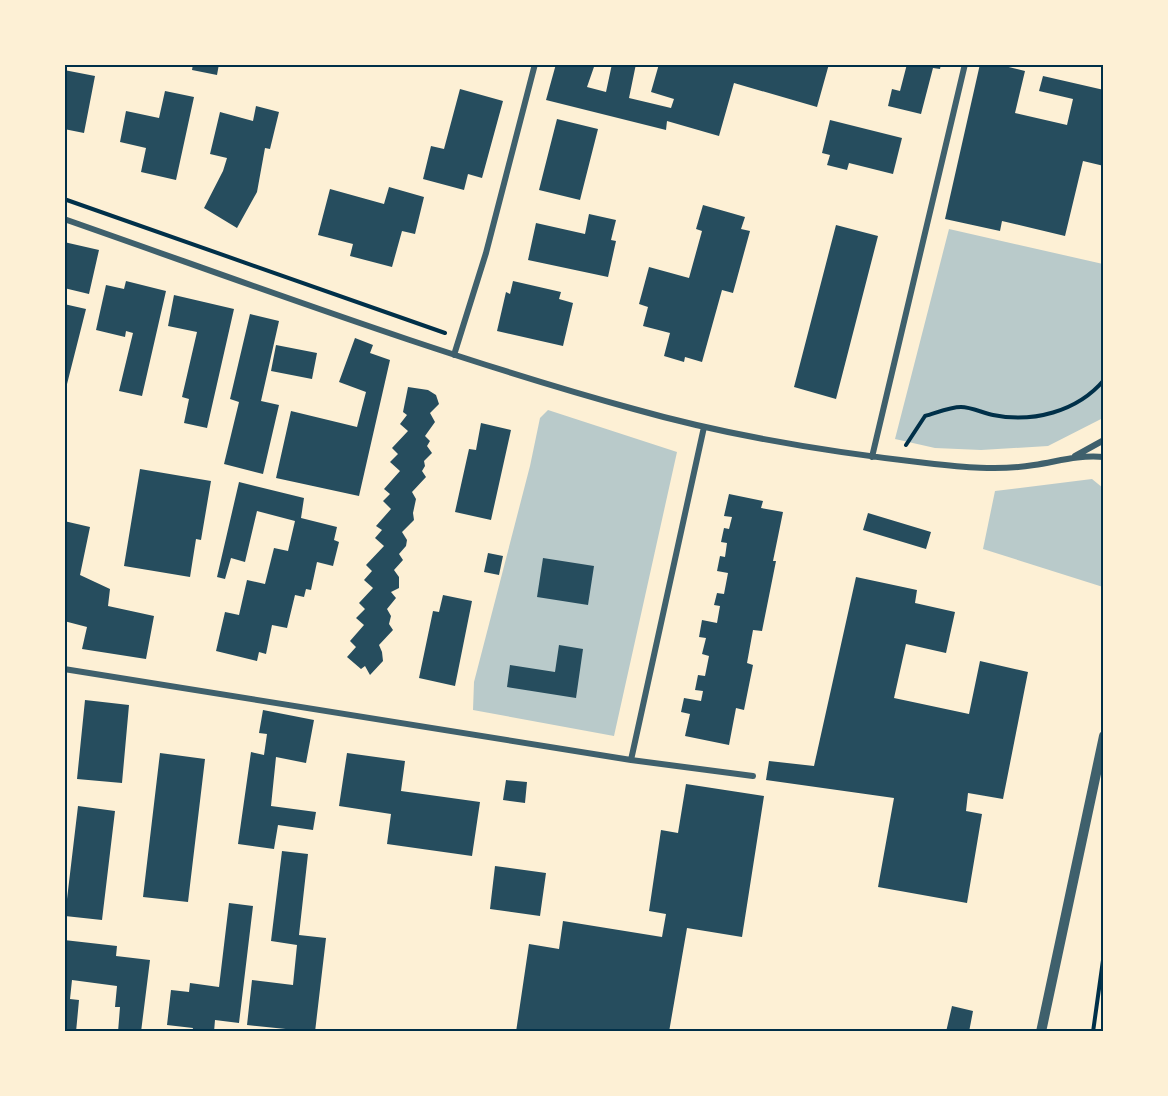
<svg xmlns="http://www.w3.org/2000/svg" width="1168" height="1096" font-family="'Exo 2',sans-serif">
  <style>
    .green { fill: #b9caca }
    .building { fill: #264d5e }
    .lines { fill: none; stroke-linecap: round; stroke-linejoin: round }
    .path { stroke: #003049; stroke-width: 4 }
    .minor { stroke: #3f606c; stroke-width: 6 }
    .tertiary { stroke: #3f606c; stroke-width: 10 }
    .neatline { fill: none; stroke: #003049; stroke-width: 2 }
  </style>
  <rect width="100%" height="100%" fill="#fdf0d5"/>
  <path class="green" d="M949,229L1103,264V418L1048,446L981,450L935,448L895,439Z
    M548,410L677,452L614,736L473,710L474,682L530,466L540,418Z
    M1092,479L1103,488V587L983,549L995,491Z"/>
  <path class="building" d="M193,64H219L217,75L192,70Z
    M556,64H595L587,87L606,92L612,64H636L629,98L671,108L674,99L651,92L659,64H829L817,107L734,83L719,136L667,121L666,130L546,100Z
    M907,64H941L940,69L933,68L921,114L888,106L892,89L900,91Z
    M980,64H996L1025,71L1015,113L1067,125L1073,99L1039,91L1043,76L1104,90V166L1083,161L1065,236L1002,221L1000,231L945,219Z
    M64,70L95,76L84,133L64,129Z
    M460,89L503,101L482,178L468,174L464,190L423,179L431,146L444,149Z
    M165,91L194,97L176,180L141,172L146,148L120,142L126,111L159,118Z
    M256,106L279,112L270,149L265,148L257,192L237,228L204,208L223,171L227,158L210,154L220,112L253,121Z
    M557,119L598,129L580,200L539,190Z
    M830,120L902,138L893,174L849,163L847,170L827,165L830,155L822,153Z
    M389,187L424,197L415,234L402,231L392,267L350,256L353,244L318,235L330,189L384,204Z
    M703,205L745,217L741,229L750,231L733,293L722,290L702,362L685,357L684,362L664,356L670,333L643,326L648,307L639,304L649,267L689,278L702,231L696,229Z
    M589,214L616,220L611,240L616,241L608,277L528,260L536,223L585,234Z
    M836,225L878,236L836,399L794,387Z
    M64,242L99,250L89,294L64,288Z
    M126,281L166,291L142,396L119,391L133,333L126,331L125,337L96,330L106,285L124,289Z
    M513,281L561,292L559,299L573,303L563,346L497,331L506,292L510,294Z
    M174,295L234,309L207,428L184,423L189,399L182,397L197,332L168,326Z
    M64,304L86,309L65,392H64Z
    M250,314L279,321L261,401L279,405L263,474L224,464L239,402L230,399Z
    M355,338L373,345L370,353L390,360L359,496L276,478L291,411L357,427L366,392L339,382Z
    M276,345L317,353L312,379L271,371Z
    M408,387L428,390L436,395L439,404L430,413L435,422L425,436L430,441L427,446L432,453L424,461L425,466L422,471L426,477L412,492L416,499L413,513L414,520L402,532L407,540L406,546L399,554L403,560L394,570L399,577V588L391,592L396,598L387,609L391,616L389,624L393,630L379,645L382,652L383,661L370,675L365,666L361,669L347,657L356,647L350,641L364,625L356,618L365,609L359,603L373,588L364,580L372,571L366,565L384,546L375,538L382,530L376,526L391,509L383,501L390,494L384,489L400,471L390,462L398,454L392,448L408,431L400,424L407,415L403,412Z
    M481,423L511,430L491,520L455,512L469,449L476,450Z
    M140,469L211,481L201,540L196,539L190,577L124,566Z
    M239,482L304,498L301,518L337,527L334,540L339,542L333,566L317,562L311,590L306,589L304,597L295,595L287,628L272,625L266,654L259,652L257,661L216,651L225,612L239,615L247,580L265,584L274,548L288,551L295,521L257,511L245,562L231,558L225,579L217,577Z
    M729,494L763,501L761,508L783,512L773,561H776L762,631L753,630L747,663L753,665L744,710L736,708L729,745L685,736L690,714L681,712L684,698L701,701L703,691L695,690L698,675L705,676L709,656L702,654L706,638L699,637L702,620L717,623L720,606L714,605L717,593L724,594L728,573L717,571L720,556L725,557L727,543L721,542L724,528L729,529L732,517L724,516Z
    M868,513L931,532L926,549L863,530Z
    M64,521L90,527L80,575L110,589L108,606L154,616L146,659L82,649L87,627L64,621Z
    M488,553L503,556L499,575L484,572Z
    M543,558L594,566L588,605L537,597Z
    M856,577L917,590L915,603L955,612L946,653L906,644L894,698L969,714L980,661L1028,672L1003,799L968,793L966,811L982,814L967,903L878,887L894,798L766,780L769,761L814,766Z
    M443,595L472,601L455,686L419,678L433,611L439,612Z
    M559,645L583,649L576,698L507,687L510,665L555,672Z
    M85,700L129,705L122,783L77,779Z
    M263,710L314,720L306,763L276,757L271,806L316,812L313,830L278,825L274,849L238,844L251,752L264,755L267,734L259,733Z
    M160,753L205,759L188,902L143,897Z
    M347,753L405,761L401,791L480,802L472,856L387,844L391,814L339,806Z
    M506,780L527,782L525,803L503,800Z
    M686,784L764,796L742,937L687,928L669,1032H516L529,944L559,949L563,921L662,937L666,914L649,911L661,830L678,833Z
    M78,806L115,811L102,920L65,916Z
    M282,851L308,854L299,935L326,938L315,1032L247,1025L252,980L293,985L297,945L271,941Z
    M495,866L546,873L540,916L490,909Z
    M229,903L253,906L239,1023L215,1020L214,1032H192L193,1028L167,1025L171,990L189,992L190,983L219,987Z
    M64,940L117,946L116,956L150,960L141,1032H118L120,1007H115L117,986L72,980L70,999L79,1000L76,1032H64Z
    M952,1006L973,1011L969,1032H946Z"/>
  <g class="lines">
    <path class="path" d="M64,199L445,333
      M906,445L925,416C936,413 950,407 961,407C971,407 983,413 993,415C1032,423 1077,412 1104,380
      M1093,1032L1104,953"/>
    <path class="minor" d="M64,219C253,285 441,356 634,409C729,436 828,452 926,463C961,467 999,471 1034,465C1060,461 1076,455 1104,457
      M454,355L486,253L535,64
      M1075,456L1104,440
      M872,457L965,64
      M64,669L631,760L753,776
      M631,760L704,427"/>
    <path class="tertiary" d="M1041,1032L1104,736"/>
  </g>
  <rect width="1168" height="1096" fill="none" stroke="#fdf0d5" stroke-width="132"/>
  <rect x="66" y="66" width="1036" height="964" class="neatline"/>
</svg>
